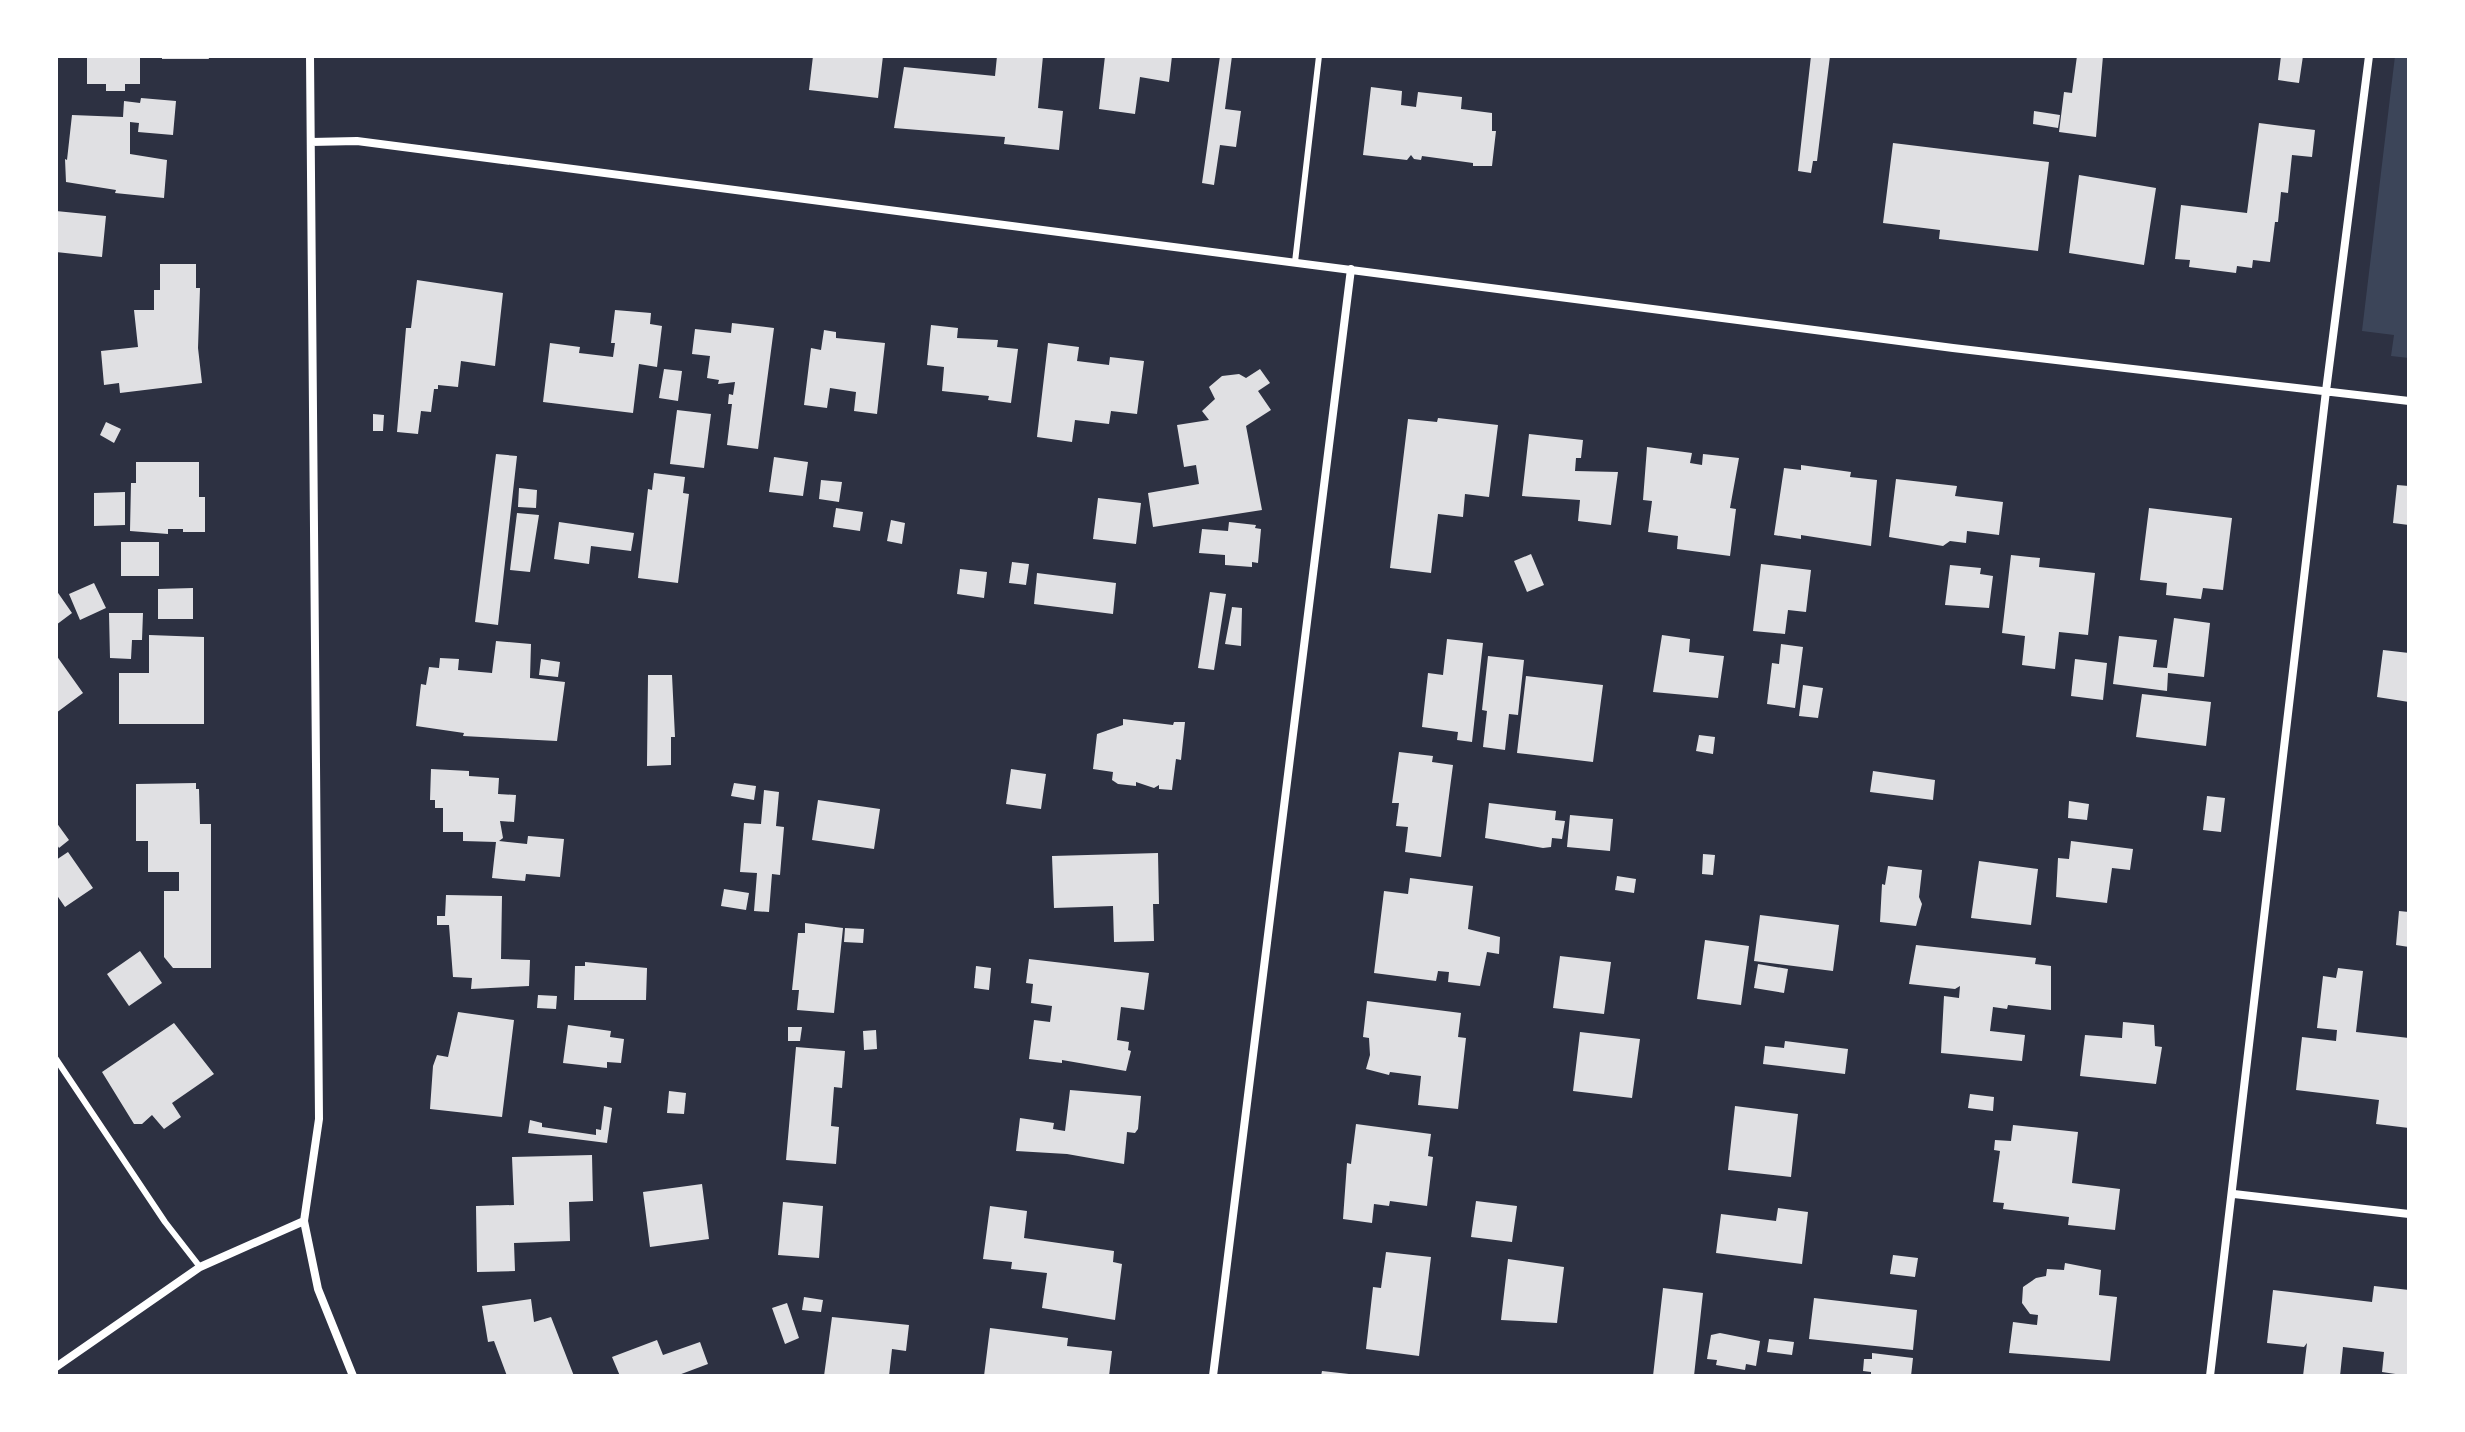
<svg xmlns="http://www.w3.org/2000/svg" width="2465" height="1432" font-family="Helvetica,sans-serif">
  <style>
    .green { fill: #3c4559 }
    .building { fill: #e0e0e3 }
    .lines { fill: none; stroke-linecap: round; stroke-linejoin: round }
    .service { stroke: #fff; stroke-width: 6 }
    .minor { stroke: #fff; stroke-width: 8 }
  </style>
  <rect width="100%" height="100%" fill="#2d3142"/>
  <path class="green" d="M2395,56H2409V358L2391,356L2394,335L2362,331Z"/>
  <path class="building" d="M87,56H140V84H125V91H106V84H87Z
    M162,56H208L209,59H162Z
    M813,56H883L878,98L809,90Z
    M997,56H1043L1038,108L1063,111L1059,150L1004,144L1005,137L894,128L904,67L995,76Z
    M1105,56H1172L1169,82L1140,77L1135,114L1099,109Z
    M1220,56H1232L1225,109L1241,111L1236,147L1220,145L1214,185L1202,183Z
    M1811,56H1830L1817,161H1813L1811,173L1798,171Z
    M2077,56H2103L2096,137L2059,132L2064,92L2072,93Z
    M2281,56H2303L2299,83L2278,80Z
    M1371,87L1402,91L1401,105L1416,107L1418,92L1462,97L1461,109L1492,113V131H1496L1492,166H1473V163L1422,156L1421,160L1414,159L1411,155L1407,160L1363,155Z
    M141,98L176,101L173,135L138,132L139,123L130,122V154L167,160L164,198L115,193L116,190L66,182L65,159L67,160L72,115L123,117L124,101L140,103Z
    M2034,111L2060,115L2058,128L2033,124Z
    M2259,123L2315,130L2312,157L2292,155L2288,193L2281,192L2278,222H2275L2270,262L2253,260L2252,268L2237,266L2236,273L2189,267L2190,260L2175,259L2181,205L2247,213Z
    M1893,143L2049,162L2038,251L1939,239L1940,230L1883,223Z
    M2079,175L2156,188L2144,265L2069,253Z
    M56,211L106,216L102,257L56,252Z
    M160,264H196V288H200L198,348L202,383L120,393L119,383L104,385L101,351L138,347L134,310H154V290H160Z
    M417,280L503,293L495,366L461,361L458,387L438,385V389H434L431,412L421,411L418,434L397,432L406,328H411Z
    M615,310L651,313L650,324L662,326L657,367L639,364L633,413L543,402L550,343L580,347L579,353L613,357L615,343H611Z
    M732,323L774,328L758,449L727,445L732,404H728L729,394L733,395L735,382L718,384L719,380L707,378L710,356L692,354L695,329L731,333Z
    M931,325L958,328L957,338L998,340L997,347L1018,349L1011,403L988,400L989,396L942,391L944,367L927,365Z
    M824,330L836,332V338L885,343L877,414L854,411L856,392L830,388L827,408L804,405L811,348L821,350Z
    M1048,343L1079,347L1077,361L1109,365L1110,357L1144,361L1137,414L1111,411L1109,424L1075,420L1072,442L1037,437Z
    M664,369L682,371L678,401L659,398Z
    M1260,369L1270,383L1258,391L1271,410L1246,426L1262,510L1153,527L1148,493L1199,484L1196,465L1184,467L1177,425L1209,420L1202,411L1215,399L1209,387L1222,376L1239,374L1246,378Z
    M677,410L711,414L704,468L670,464Z
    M373,414L384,415L383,431H373Z
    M1438,418L1498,425L1489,497L1465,494L1463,517L1438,514L1431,573L1390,568L1408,419L1437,422Z
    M106,422L121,429L114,443L100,435Z
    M1529,434L1583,440L1581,458H1576L1575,471L1618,472L1611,525L1578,521L1580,500L1522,496Z
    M1647,447L1692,453L1690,463L1702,465L1703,454L1739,458L1730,508L1736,509L1730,556L1677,549L1678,536L1648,532L1652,501L1643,500Z
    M496,454L517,456L498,625L475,622Z
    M774,457L808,462L803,496L769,492Z
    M136,462H199V497H205V532H183V529H168V534L130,531L131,483H136Z
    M1801,465L1851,472L1850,477L1877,480L1871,546L1801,535V539L1774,535L1784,468L1801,470Z
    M654,473L685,477L683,493L689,494L678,583L638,578L648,489L652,490Z
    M1896,479L1957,486L1955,496L2003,502L1999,535L1967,531L1966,543L1950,541L1943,546L1889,537Z
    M821,480L842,482L839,502L819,499Z
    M2397,485L2409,486V525L2393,523Z
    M519,488L537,490L536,508L518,507Z
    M125,492V525L94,526V493Z
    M1098,498L1141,503L1136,544L1093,539Z
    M836,508L863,512L860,531L833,527Z
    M2149,508L2232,518L2223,590L2203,588L2201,599L2166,595L2167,583L2140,580Z
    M517,513L539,515L530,572L510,570Z
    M891,520L905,523L902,544L887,541Z
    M559,522L634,533L631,551L591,546L589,564L554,559Z
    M1229,522L1256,525L1255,528L1261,529L1258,563L1252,562V567L1225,565V555L1199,553L1202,529L1228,531Z
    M121,542H159V576H121Z
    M1531,554L1544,585L1527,592L1514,561Z
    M2011,555L2040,558L2039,567L2095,573L2088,635L2059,632L2055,669L2022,665L2025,636L2002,633Z
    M1012,562L1029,564L1026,585L1009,583Z
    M1761,564L1811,570L1806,612L1788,610L1785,634L1753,631Z
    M1950,565L1981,568L1980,574L1993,576L1989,608L1945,605Z
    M960,569L987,572L984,598L957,594Z
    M1037,573L1116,583L1113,614L1034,604Z
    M94,583L106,608L80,620L69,594Z
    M193,588V619H158V589Z
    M56,590L72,613L56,625Z
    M1210,592L1226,594L1214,670L1198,668Z
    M1232,607L1242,608L1241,646L1225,644Z
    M109,613H143L142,640H132L131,659L110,658Z
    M2174,618L2210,623L2204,677L2168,673L2167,691L2113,684L2119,636L2157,640L2153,667L2167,668Z
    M149,635L204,637V724H119V673H149Z
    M1662,635L1690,639L1689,652L1724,656L1718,698L1653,692Z
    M1447,639L1483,643L1472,742L1457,740L1458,732L1422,727L1428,673L1443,675Z
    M496,641L531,644L530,678L565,682L557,741L463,736L464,733L416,726L421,684L426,685L429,667L439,668L440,658L459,659L458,670L492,673Z
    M1781,644L1803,647L1795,708L1767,704L1772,663L1779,664Z
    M2383,650L2409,653V702L2377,697Z
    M56,655L83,693L56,713Z
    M1488,656L1524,660L1518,715L1509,714L1505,750L1483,747L1487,711L1482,710Z
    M541,659L560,662L558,677L539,675Z
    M2075,659L2107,663L2103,700L2071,696Z
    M648,675H672L675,737H671V765L647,766Z
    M1526,676L1603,685L1593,762L1517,753Z
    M1803,685L1823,688L1818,718L1799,716Z
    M2142,694L2211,702L2206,746L2136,737Z
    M1123,719L1173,725L1174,722H1185L1181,760L1176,759L1172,790L1159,789V785L1154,788L1136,782V786L1118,784L1112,780L1113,772L1093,769L1097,734L1123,725Z
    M1699,735L1715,737L1713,754L1696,751Z
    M1399,752L1433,756L1432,762L1453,765L1441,857L1405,852L1408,827L1396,826L1399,803H1392Z
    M431,769L469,771V776L499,778L498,794L516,795L514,822L500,821L503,838L499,841L527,844L528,836L564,839L560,877L526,874L525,881L492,878L496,842L463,841V832H443V808H435V800H430Z
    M1011,769L1046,774L1041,809L1006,804Z
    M1873,771L1935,780L1933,800L1870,792Z
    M196,783V789H199L200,824H211V968H173L164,957V891H179V872H148V841H136V784Z
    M734,783L756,786L754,800L731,796Z
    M764,790L779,792L776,826L784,827L780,875L772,874L769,912L754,911L757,873L740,872L744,823L761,824Z
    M2207,796L2225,798L2221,832L2203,830Z
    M818,800L880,809L874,849L812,840Z
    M2069,801L2089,804L2087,820L2068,818Z
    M1489,803L1556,811L1555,820L1565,821L1562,839L1552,838L1551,847L1543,848L1485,838Z
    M1570,815L1613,819L1610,851L1567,847Z
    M56,822L69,840L59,848L56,843Z
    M2071,841L2133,849L2130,870L2112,868L2107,903L2056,897L2058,858L2069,859Z
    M68,852L93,888L65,907L56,894V860Z
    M1158,853L1159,904H1153L1154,941L1114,942L1113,906L1054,908L1052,856Z
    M1703,854L1715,855L1713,875L1702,874Z
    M1979,861L2038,869L2031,925L1971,918Z
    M1888,866L1922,870L1919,897L1922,904L1916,926L1880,922L1882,884L1885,885Z
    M1617,876L1636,879L1634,893L1615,890Z
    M1410,878L1473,886L1468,929L1500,937L1499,954L1487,952L1480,986L1448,982L1449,972L1438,971L1436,981L1374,973L1384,891L1408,894Z
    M724,889L749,893L746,910L721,906Z
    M446,895L502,896L501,959L530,960L529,986L471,989L472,978L453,977L449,925H437V916H445Z
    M2399,911L2409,912V947L2396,945Z
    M1760,915L1839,925L1833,971L1754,961Z
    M805,923L843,928L834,1013L797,1010L799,990H792L798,933H805Z
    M845,928L864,929L863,943L844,942Z
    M1705,940L1749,946L1741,1005L1697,999Z
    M1916,945L2036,958L2035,964L2051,966V1010L2008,1005L2007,1009L1993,1007L1990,1031L2025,1035L2022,1061L1941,1053L1944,996L1959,998L1960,986L1955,989L1909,984Z
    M140,951L162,983L129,1006L107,974Z
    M1560,956L1611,962L1604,1014L1553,1008Z
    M1029,959L1149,973L1144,1010L1121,1007L1117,1040L1129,1042L1128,1050L1131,1051L1126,1071L1062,1060V1063L1029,1059L1034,1020L1050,1022L1052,1006L1031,1003L1033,984L1026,983Z
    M585,962L647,968L646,1000H574L575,966H585Z
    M1758,964L1788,969L1784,993L1754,988Z
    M976,966L991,968L989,990L974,988Z
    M2338,968L2363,971L2356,1032L2409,1038V1128L2376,1124L2379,1100L2296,1090L2302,1037L2336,1041L2337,1030L2317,1028L2323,976L2336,978Z
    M538,995L557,996L556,1009L537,1008Z
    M1367,1001L1461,1013L1458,1037L1466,1038L1458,1109L1418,1105L1421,1076L1390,1072L1389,1075L1366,1069L1370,1055L1369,1038L1363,1037Z
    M458,1012L514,1020L502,1117L430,1109L433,1066L437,1055L448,1057Z
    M2123,1022L2154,1025L2155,1046L2162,1047L2156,1084L2080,1076L2085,1035L2122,1038Z
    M174,1023L214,1074L172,1103L181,1117L164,1129L152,1115L142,1124H134L102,1072Z
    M568,1025L611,1031L610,1037L624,1039L621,1063L607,1062V1068L563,1063Z
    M788,1027H802L800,1041H788Z
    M876,1030L877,1049L864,1050L863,1031Z
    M1580,1032L1640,1039L1632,1098L1573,1091Z
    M1785,1041L1848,1049L1845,1074L1763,1064L1765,1046L1784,1048Z
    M796,1047L845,1051L842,1088L834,1087L831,1126L839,1127L836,1164L786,1160Z
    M1070,1090L1141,1096L1138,1129L1135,1133L1127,1132L1124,1164L1067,1154L1016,1151L1020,1118L1054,1123L1053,1129L1065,1131Z
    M669,1091L686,1093L684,1114L667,1113Z
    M1970,1094L1994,1097L1993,1111L1968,1108Z
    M604,1106L612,1108L607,1143L528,1133L530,1120L542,1123V1127L596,1135V1129L601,1130Z
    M1735,1106L1798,1114L1791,1177L1728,1170Z
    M1356,1124L1431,1134L1428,1156L1433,1157L1427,1206L1390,1201L1389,1206L1374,1204L1372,1223L1343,1219L1347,1163L1351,1164Z
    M2013,1125L2078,1132L2072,1183L2120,1189L2115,1230L2068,1225L2069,1217L2003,1209L2004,1203L1993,1202L2000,1151L1994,1150L1995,1140L2011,1141Z
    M592,1155L593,1201L569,1202L570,1241L514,1243L515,1271L477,1272L476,1206L514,1205L512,1157Z
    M702,1184L709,1239L650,1247L643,1192Z
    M1476,1201L1517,1206L1512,1242L1471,1237Z
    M783,1202L823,1206L819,1258L778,1255Z
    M990,1206L1027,1211L1024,1238L1114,1251L1113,1262L1122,1264L1115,1320L1042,1308L1047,1273L1011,1269L1012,1262L983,1259Z
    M1778,1208L1808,1212L1802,1264L1716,1253L1721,1214L1776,1221Z
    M1386,1252L1431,1257L1419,1356L1366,1349L1373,1287L1381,1288Z
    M1893,1255L1918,1258L1915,1277L1890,1274Z
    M1508,1259L1564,1267L1557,1323L1501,1320Z
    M2065,1263L2101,1270L2099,1295L2117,1297L2110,1361L2009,1353L2013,1322L2037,1325L2038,1315L2030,1314L2022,1303L2023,1287L2036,1278L2046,1276L2047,1269L2064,1270Z
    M2374,1286L2409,1290V1376L2382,1372L2384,1352L2343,1347L2340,1376H2303L2307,1343L2304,1347L2267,1343L2273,1290L2372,1302Z
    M1663,1288L1703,1293L1694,1376H1653Z
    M804,1297L823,1300L821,1312L802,1310Z
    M1814,1298L1917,1310L1913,1350L1809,1339Z
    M531,1299L534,1322L551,1317L574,1376H507L494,1341L488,1342L482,1306Z
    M787,1303L799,1338L785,1344L772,1308Z
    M832,1317L909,1325L906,1351L892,1349L889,1376H824Z
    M990,1328L1068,1338L1067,1346L1112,1351L1109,1376H984Z
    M1720,1333L1760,1341L1756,1366L1746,1364L1745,1370L1716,1365L1717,1360L1707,1359L1711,1335Z
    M1769,1339L1794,1342L1792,1355L1767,1352Z
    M657,1340L663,1355L700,1342L708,1364L676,1376H620L612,1357Z
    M1872,1353L1913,1358L1911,1376H1871V1372L1863,1371L1864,1359H1872Z
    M1322,1371L1349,1374L1348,1376H1321Z"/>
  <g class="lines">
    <path class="service" d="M1295,262L1319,56
      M56,1059L165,1222L200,1267"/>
    <path class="minor" d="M310,56L319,1119L304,1221L318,1289L353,1376
      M311,142L357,141L1953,348L2409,401
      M2234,1194L2409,1214
      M56,1367L200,1267L304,1221
      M1213,1376L1351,269
      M2210,1376L2326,391L2369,56"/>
  </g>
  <rect width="2465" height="1432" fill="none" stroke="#ffffff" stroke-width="116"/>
</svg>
